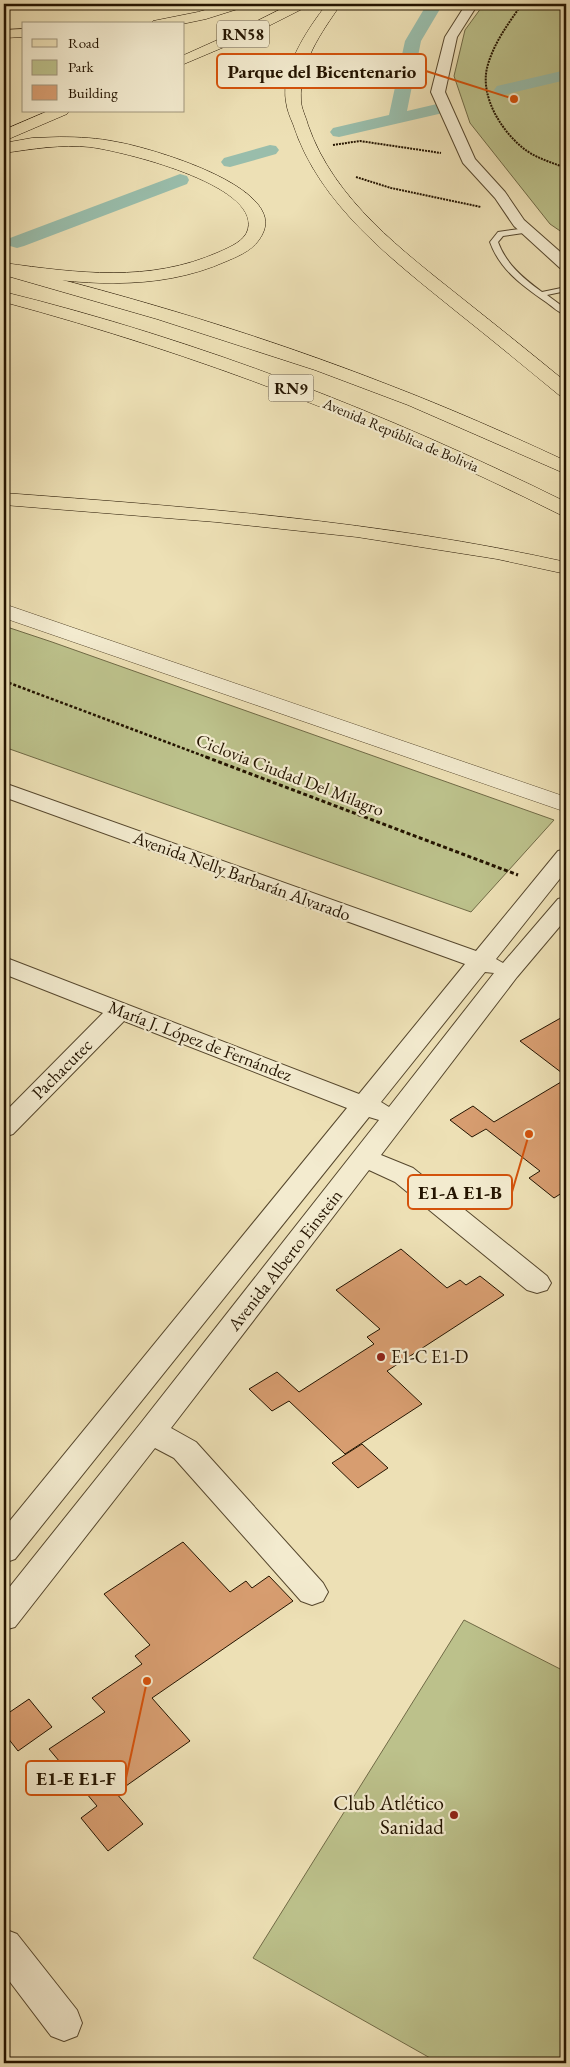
<svg xmlns="http://www.w3.org/2000/svg" width="570" height="2067" font-family="'EB Garamond',serif">
  <style>
    .green { fill: #bcc18b; stroke: #706a46 }
    .lines { fill: none; stroke-linecap: round; stroke-linejoin: round }
    .canal { fill: #99bdab; fill-rule: evenodd }
    .building { fill: #d79d70; stroke: #241400 }
    .service-casing { stroke: #56472d; stroke-width: 2 }
    .minor-casing { stroke: #56472d; stroke-width: 2 }
    .tertiary-casing { stroke: #56472d; stroke-width: 1 }
    .primary-casing { stroke: #241400; stroke-width: 1 }
    .trunk-casing { stroke: #241400; stroke-width: 1 }
    .path-far2 { stroke: #241400; stroke-width: 2; stroke-dasharray: 2 1; stroke-linecap: butt }
    .path-far1 { stroke: #241400; stroke-width: 2.5; stroke-dasharray: 3 2; stroke-linecap: butt }
    .path { stroke: #241400; stroke-width: 3; stroke-dasharray: 4 2.5; stroke-linecap: butt }
    .service { fill: #f3ebcf; fill-rule: evenodd }
    .minor { fill: #f3ebcf; fill-rule: evenodd }
    .tertiary { fill: #f3ebcf; fill-rule: evenodd }
    .primary { fill: #ede0b5; fill-rule: evenodd }
    .trunk { fill: #ede0b5; fill-rule: evenodd }
    .poi-dot { fill: #8f2418; stroke: #f3ebcf; stroke-width: 2 }
    .labels { text-anchor: middle; stroke-width: 4.5; stroke-linejoin: round; paint-order: stroke }
    .far-street-label { font-size: 15px; fill: #241400; stroke: #f3ebcf }
    .shield { fill: #f3ebcf; stroke: #62543e; stroke-width: 1 }
    .shield-label { font-size: 16px; font-weight: bold; fill: #241400 }
    .street-label { font-size: 18px; fill: #241400; stroke: #f3ebcf }
    .poi-label { font-size: 18px; fill: #241400; stroke: #f3ebcf; text-anchor: start }
    .near-poi-label { font-size: 21px; fill: #241400; stroke: #f3ebcf; text-anchor: end }
    .leader { fill: none; stroke: #d4520b; stroke-width: 2 }
    .callout-dot { fill: #d4520b; stroke: #f3ebcf; stroke-width: 2 }
    .callout { fill: #f3ebcf; stroke: #d4520b; stroke-width: 2 }
    .callout-label { font-size: 19px; text-anchor: middle; font-weight: bold; fill: #241400 }
  </style>
  <rect width="100%" height="100%" fill="#ede0b5"/>
  <filter id="stains"><feTurbulence type="fractalNoise" baseFrequency=".004" numOctaves="4"/><feColorMatrix values="0 0 0 0 .2 0 0 0 0 .09 0 0 0 0 .02 0 0 0 .5 -.17"/></filter>
  <radialGradient id="worn" r=".72"><stop offset=".6" stop-color="#630" stop-opacity="0"/><stop offset="1" stop-color="#630" stop-opacity=".3"/></radialGradient>
  <path class="green" d="M484,4H566V235L550,224L470,123L454,76L465,30Z
    M4,626L52,642L554,820L471,912L4,747Z
    M464,1620L566,1672V2063H439L253,1958Z"/>
  <g class="lines">
    <path class="canal" d="M427,4H443L421,41L407,111L437,104L443,105L446,109L443,113L339,137L333,136L330,132L333,128L389,115L405,41Z
      M566,70V80L503,95L497,94L494,90L497,86Z
      M270,145L276,146L279,150L276,154L230,167L224,166L221,162L224,158Z
      M180,174L187,176L189,180L187,184L24,246L17,248L10,246L7,242L10,238Z"/>
  </g>
  <path class="building" d="M566,1015V1076L520,1041Z
    M566,1079V1192L565,1191L554,1198L529,1178L540,1171L486,1129L472,1137L450,1120L473,1106L494,1122Z
    M401,1249L447,1288L460,1280L466,1285L480,1276L504,1295L387,1371L422,1404L345,1454L289,1401L272,1411L249,1389L277,1372L299,1392L374,1344L367,1337L380,1329L336,1290Z
    M362,1444L388,1468L358,1488L332,1463Z
    M183,1542L230,1592L246,1581L252,1588L269,1576L293,1601L152,1698L190,1741L116,1793L143,1824L108,1851L81,1818L97,1806L49,1749L105,1712L92,1698L142,1664L135,1656L150,1645L104,1594Z
    M29,1699L52,1727L18,1751L4,1733V1716Z"/>
  <g class="lines">
    <defs>
      <path id="service" d="M527,228L531,230L530,232L503,236L498,242C506,264 523,278 542,292L566,287V291L547,295L566,309V315C559,313 553,307 546,302C523,286 500,270 490,242L498,232Z"/>
      <path id="minor" d="M466,4H478L457,37L445,92L475,159L505,192L524,220L566,257V270L560,268L514,226L495,198L463,163L431,92L445,37Z
        M4,783L476,951L558,851L566,849V871L496,959L503,963L558,899L566,897V919L517,977L381,1155L413,1168L547,1276L551,1283L547,1290L537,1293L527,1290L395,1182L369,1170L171,1428L196,1442L323,1583L328,1592L323,1601L312,1605L301,1601L174,1458L155,1448L15,1627L4,1630V1594L140,1424L379,1120L369,1117L15,1559L4,1563V1528L347,1108L124,1021L13,1134L4,1137V1113L103,1013L4,974V957L359,1094L465,964L4,797ZM485,972L494,973L389,1107L381,1102Z
        M4,1929L17,1934L77,2010L82,2023L77,2036L64,2041L51,2036L4,1974Z"/>
      <path id="tertiary" d="M4,604L566,797V812L4,618Z"/>
      <path id="primary" d="M4,265C134,297 264,336 389,385C449,408 508,434 566,461V474L408,405L315,370L157,319L4,275Z
        M4,292C199,340 386,413 566,502V516L559,514C377,423 200,355 4,302Z"/>
      <path id="trunk" d="M226,4H246L244,7L206,19L182,24H151L153,21L198,12Z
        M291,4H308L306,7L243,39L184,64V55L233,33Z
        M327,4H341C321,33 299,63 301,100C301,108 306,117 308,125C334,200 403,251 463,299C497,326 532,354 566,382V397L559,395C525,367 491,339 457,312C393,260 319,205 293,124C290,117 287,110 286,102C280,70 308,28 327,4Z
        M24,29V37L4,38V30Z
        M48,111H69L67,114L4,141V130Z
        M60,137C79,137 98,138 117,142C147,147 289,187 262,235C255,249 241,255 227,261C156,293 79,284 4,273V263C78,273 149,283 219,252C230,247 245,241 248,229C259,184 121,151 90,147C61,144 33,149 4,153V143L32,138Z
        M4,493C193,507 381,521 566,562V574L497,559L357,537L216,522L4,505Z"/>
    </defs>
    <use href="#service" class="service-casing"/>
    <use href="#minor" class="minor-casing"/>
    <use href="#tertiary" class="tertiary-casing"/>
    <use href="#primary" class="primary-casing"/>
    <use href="#trunk" class="trunk-casing"/>
    <path class="path-far2" d="M522,4C508,24 493,44 487,68C480,98 503,134 527,151C539,159 553,163 566,168
      M333,145L360,141L441,153
      M356,177L391,188L481,207"/>
    <path class="path-far1" d="M4,681L209,758"/>
    <path class="path" d="M206,757L518,875"/>
    <use href="#service" class="service"/>
    <use href="#minor" class="minor"/>
    <use href="#tertiary" class="tertiary"/>
    <use href="#primary" class="primary"/>
    <use href="#trunk" class="trunk"/>
  </g>
  <g class="poi-dot">
    <circle cx="381" cy="1357" r="5"/>
    <circle cx="454" cy="1815" r="5"/>
  </g>
  <g class="labels">
    <g class="far-street-label">
      <text transform="translate(401 435) rotate(23)" y="5">Avenida República de Bolivia</text>
    </g>
    <g class="shield">
      <rect x="217" y="20.5" width="52" height="27" rx="4"/>
      <rect x="268.5" y="374.5" width="45" height="27" rx="4"/>
    </g>
    <g class="shield-label">
      <text x="243" y="40">RN58</text>
      <text x="291" y="394">RN9</text>
    </g>
    <g class="street-label">
      <text transform="translate(290 775) rotate(21)" y="6">Ciclovia Ciudad Del Milagro</text>
      <text transform="translate(242 876) rotate(20)" y="6">Avenida Nelly Barbarán Alvarado</text>
      <text transform="translate(200 1041) rotate(21)" y="6">María J. López de Fernández</text>
      <text transform="translate(62 1069) rotate(-45)" y="6">Pachacutec</text>
      <text transform="translate(285 1260) rotate(-52)" y="6">Avenida Alberto Einstein</text>
    </g>
    <g class="poi-label">
      <text x="391" y="1363">E1-C E1-D</text>
    </g>
    <g class="near-poi-label">
      <text x="444" y="1810">Club Atlético<tspan x="444" dy="24">Sanidad</tspan></text>
    </g>
  </g>
  <path class="leader" d="M514 99L426 71M529 1134L512 1192M147 1681L126 1778"/>
  <g class="callout-dot">
    <circle cx="514" cy="99" r="5"/>
    <circle cx="529" cy="1134" r="5"/>
    <circle cx="147" cy="1681" r="5"/>
  </g>
  <g class="callout">
    <rect x="217" y="54" width="209" height="34" rx="5"/>
    <rect x="408" y="1175" width="104" height="34" rx="5"/>
    <rect x="26" y="1761" width="100" height="34" rx="5"/>
  </g>
  <g class="callout-label">
    <text x="322" y="78">Parque del Bicentenario</text>
    <text x="460" y="1199">E1-A E1-B</text>
    <text x="76" y="1785">E1-E E1-F</text>
  </g>
  <rect width="570" height="2067" fill="none" stroke="#ede0b5" stroke-width="20"/>
  <rect x="5" y="5" width="560" height="2057" fill="none" stroke="#241400" stroke-width="2.5"/>
  <rect x="10" y="10" width="550" height="2047" fill="none" stroke="#241400"/>
  <rect x="22" y="22" width="162" height="90" fill="#f3ebcf" stroke="#a0957c"/>
  <rect x="32" y="39" width="25" height="8" fill="#ede0b5" stroke="#a0957c"/>
  <text x="68" y="48" font-size="15" fill="#241400">Road</text>
  <rect x="32" y="60" width="25" height="15" fill="#bcc18b" stroke="#a0957c"/>
  <text x="68" y="72" font-size="15" fill="#241400">Park</text>
  <rect x="32" y="85" width="25" height="15" fill="#d79d70" stroke="#a0957c"/>
  <text x="68" y="98" font-size="15" fill="#241400">Building</text>
  <rect width="100%" height="100%" filter="url(#stains)"/>
  <rect width="100%" height="100%" fill="url(#worn)"/>
</svg>
